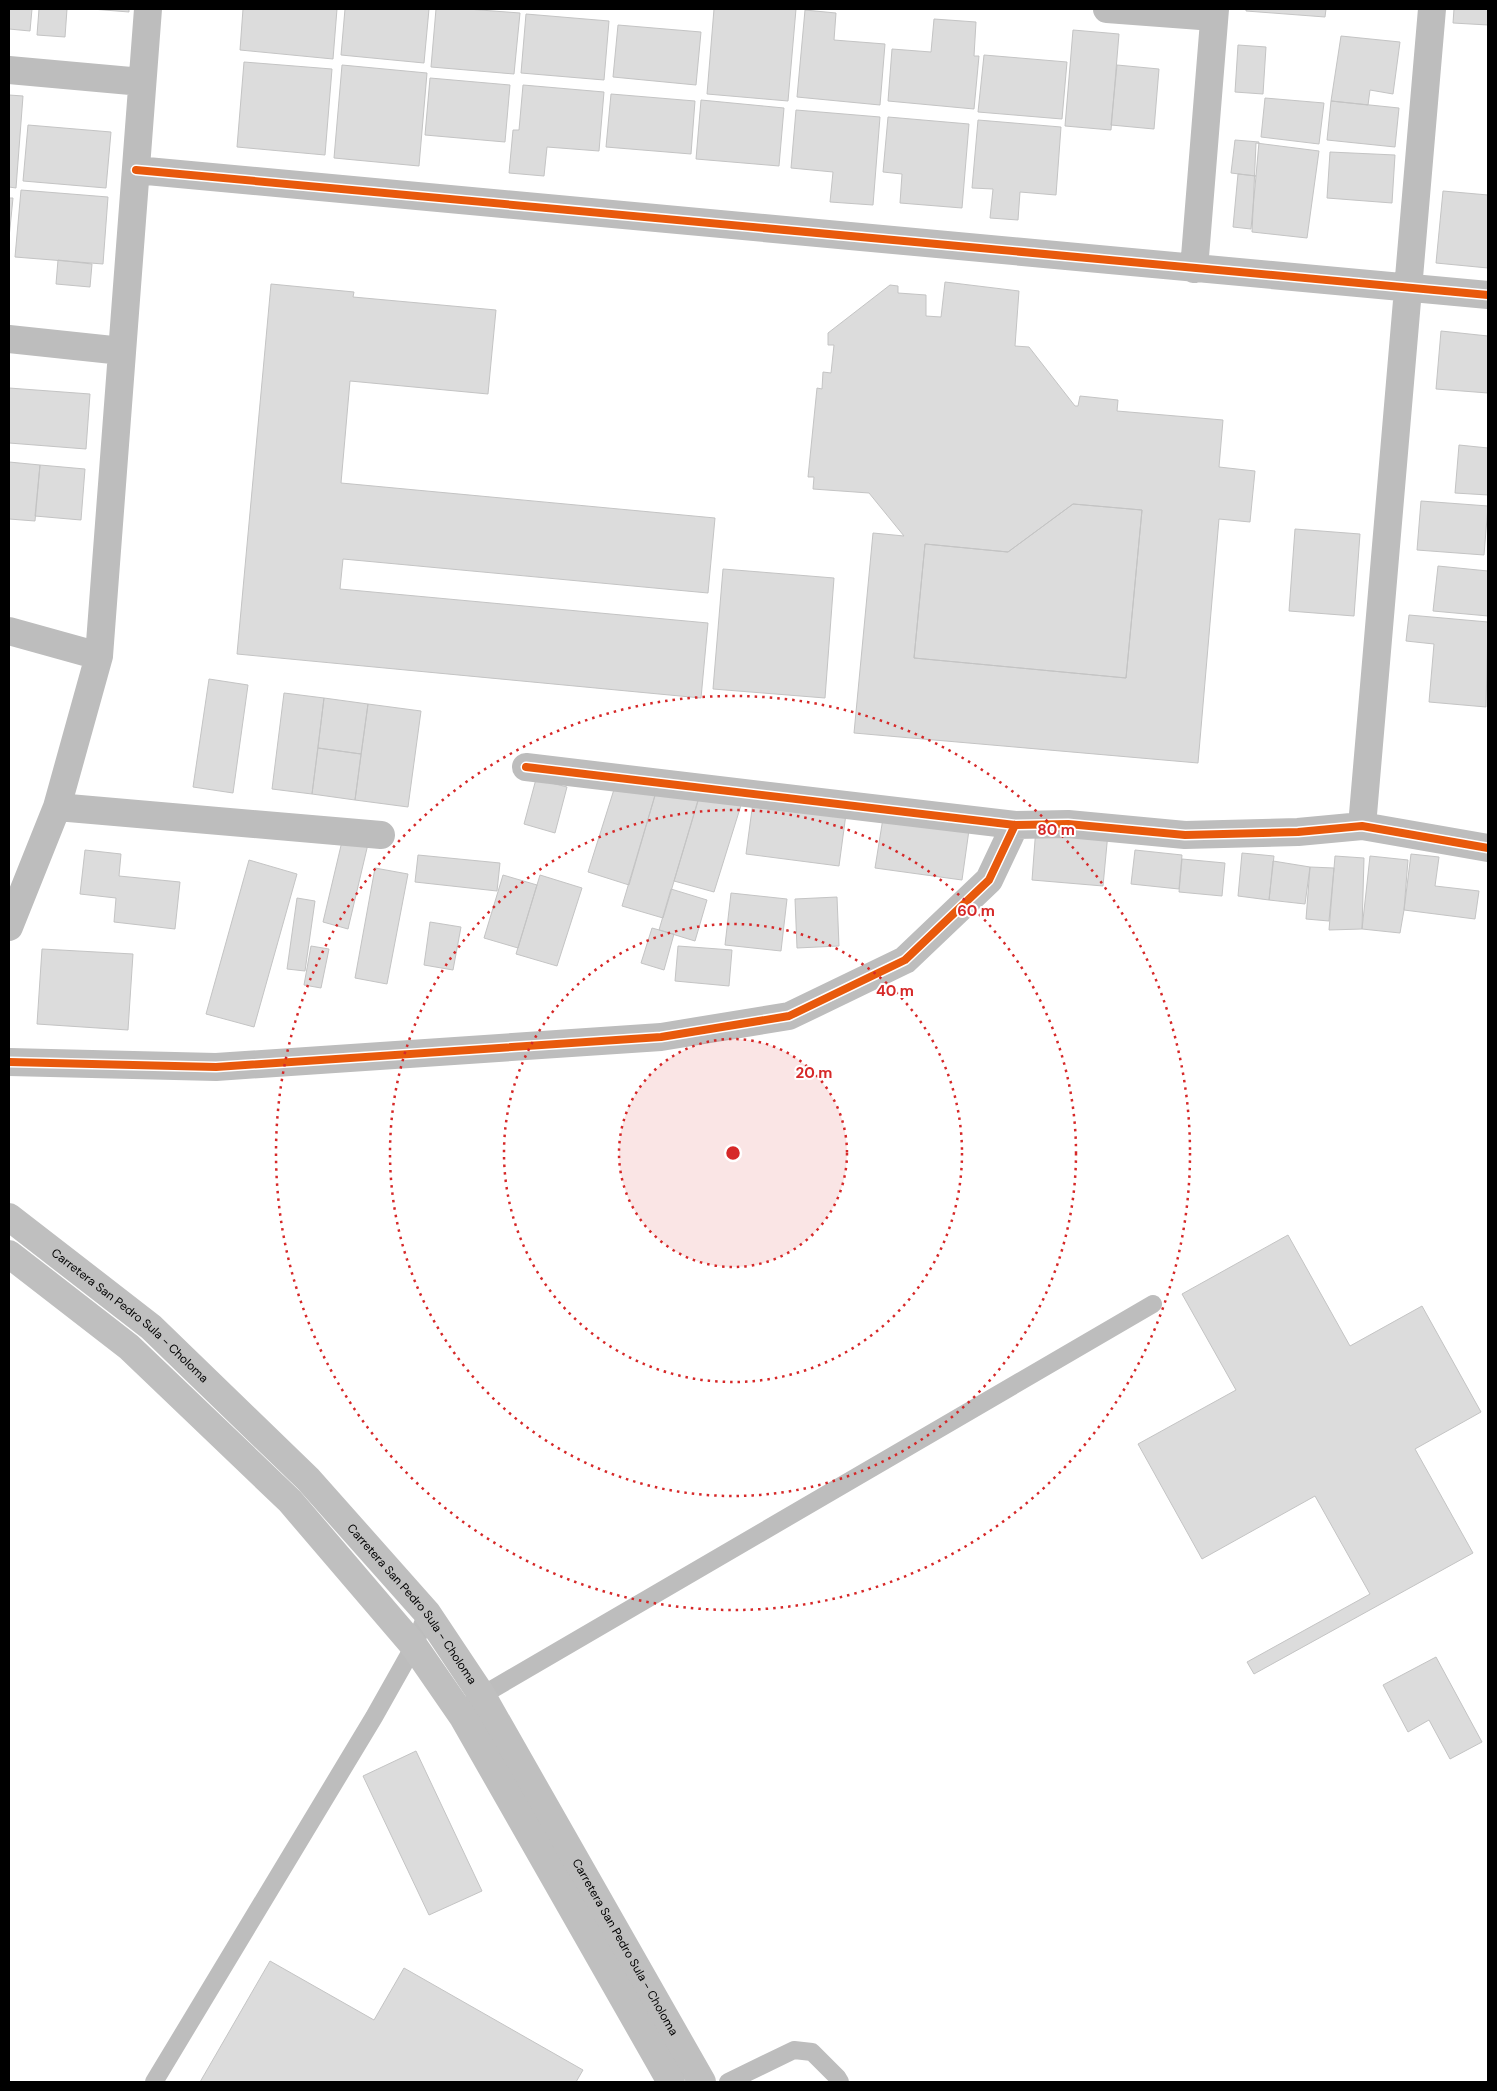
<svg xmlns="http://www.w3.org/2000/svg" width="1497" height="2091" font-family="'DM Sans',sans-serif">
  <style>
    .building { fill: #dcdcdc; stroke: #c4c4c4; fill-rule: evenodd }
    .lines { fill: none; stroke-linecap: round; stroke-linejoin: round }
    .lane { stroke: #bdbdbd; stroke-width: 18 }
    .street { stroke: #bdbdbd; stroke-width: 28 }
    .secondary { stroke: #bfbfbf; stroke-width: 28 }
    .cycleway-casing { stroke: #fff; stroke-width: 11 }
    .cycleway { stroke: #e8590c; stroke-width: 8 }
    .ring { fill: none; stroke: #d62828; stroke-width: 2.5; stroke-dasharray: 2.5 5 }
    .labels { text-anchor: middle; stroke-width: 4; stroke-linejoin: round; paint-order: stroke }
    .street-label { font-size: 12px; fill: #000; stroke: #fff }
    .centre { fill: #d62828; stroke: #fff; stroke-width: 2.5 }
    .ring-label { font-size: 15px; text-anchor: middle; font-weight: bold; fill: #d62828; stroke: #fff; stroke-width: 4; stroke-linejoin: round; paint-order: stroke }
  </style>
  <rect width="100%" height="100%" fill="#fff"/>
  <path class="building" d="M9,9H32L30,31L9,29Z
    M39,9H67L65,37L37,35Z
    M92,9H129V12Z
    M243,9H337L333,59L240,50Z
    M345,9H429L424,63L341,55Z
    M436,9H467L520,13L514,74L431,67Z
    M714,9H796L788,101L707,94Z
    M1246,9H1326L1325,17L1246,11Z
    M1454,9H1488V25L1453,23Z
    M805,10L836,13L834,40L885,44L880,105L797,97Z
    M526,14L609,21L604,80L521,73Z
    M934,19L976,22L974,56H979L974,109L888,101L892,49L931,52Z
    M618,25L701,32L696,85L613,77Z
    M1073,30L1119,34L1111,130L1065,126Z
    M1341,36L1400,42L1393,94L1370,90L1368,105L1331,101Z
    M1238,45L1266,47L1263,94L1235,92Z
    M984,55L1067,62L1062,119L978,112Z
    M244,62L332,69L325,155L237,147Z
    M342,65L427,73L419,166L334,158Z
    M1117,65L1159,69L1154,129L1111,125Z
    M430,78L510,85L505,142L425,135Z
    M523,85L604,92L599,151L547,147L544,176L509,173L513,130H519Z
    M611,94L695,101L691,154L606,147Z
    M9,95L23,96L16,188L9,187Z
    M1265,98L1324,103L1319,144L1261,137Z
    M701,100L784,108L779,166L696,159Z
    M1331,101L1399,108L1395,147L1327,140Z
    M796,110L880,117L873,205L830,202L833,172L791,168Z
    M888,117L969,124L962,208L900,203L902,174L883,172Z
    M978,120L1061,127L1056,195L1020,192L1018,220L990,218L993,189L972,188Z
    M28,125L111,132L106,188L23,181Z
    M1235,140L1259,142L1256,176L1231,173Z
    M1256,143L1319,151L1307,238L1252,232Z
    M1330,152L1395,155L1392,203L1327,198Z
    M1238,174L1256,176L1251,229L1233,227Z
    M21,190L108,197L103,264L15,257Z
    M1443,191L1488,195V268L1436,263Z
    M9,198H13L9,238Z
    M58,260L92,264L90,287L56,284Z
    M945,282L1019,291L1015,346L1029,347L1075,406H1078L1080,396L1118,400L1117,411L1223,420L1219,467L1255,471L1250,522L1219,519L1198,763L854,733L873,533L904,536L869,493L813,489L814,477H808L817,388L822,389L823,372L831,373L834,345H828V333L890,285L898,286V293L926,295V316L941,317ZM1073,504L1142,510L1126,678L914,658L925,544L1008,552Z
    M271,284L354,292L353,297L496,310L488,394L350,381L341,483L715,518L708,593L343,559L340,589L708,623L701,698L237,654Z
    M1441,331L1488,336V393L1436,389Z
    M9,388L90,394L86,449L9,443Z
    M1459,445L1488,448V495L1455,493Z
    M9,462L40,465L35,521L9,519Z
    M40,465L85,469L81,520L35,516Z
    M1421,501L1488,506L1484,555L1417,550Z
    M1073,504L1142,510L1126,678L914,658L925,544L1008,552Z
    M1295,529L1360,534L1354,616L1289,611Z
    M1438,566L1488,571V616L1433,611Z
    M723,569L834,578L825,698L713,689Z
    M1409,615L1488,622L1486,707L1429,702L1434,644L1406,641Z
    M209,679L248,685L233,793L193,787Z
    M284,693L324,698L312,794L272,789Z
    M324,698L368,704L361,754L318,748Z
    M368,704L421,711L408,807L355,800Z
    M318,748L361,754L355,800L312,794Z
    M536,779L567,787L555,833L524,824Z
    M616,783L655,795L629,885L588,872Z
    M657,789L698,801L663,918L622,906Z
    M701,790L742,802L714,892L674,881Z
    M753,802L846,814L839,866L746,854Z
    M883,818L969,830L962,880L875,868Z
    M1036,827L1108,833L1103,886L1032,880Z
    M343,837L368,844L348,929L323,922Z
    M85,850L121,854L119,876L180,882L175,929L114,922L116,898L80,894Z
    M1135,850L1182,855L1179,889L1131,884Z
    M1242,853L1274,856L1269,900L1238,896Z
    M1411,854L1439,857L1435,886L1479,891L1475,919L1404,910Z
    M418,855L500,863L497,891L415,882Z
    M1335,856L1364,858L1362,929L1329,930Z
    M1370,856L1408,860L1404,910L1400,933L1362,929Z
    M1182,859L1225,863L1222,896L1179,892Z
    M249,860L297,874L254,1027L206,1014Z
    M1273,861L1310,867L1305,904L1269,900Z
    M1310,867L1334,868L1329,921L1306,919Z
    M375,868L408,874L387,984L355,978Z
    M503,875L537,885L518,948L484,938Z
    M540,875L582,888L557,966L516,954Z
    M671,889L707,900L695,941L659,930Z
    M731,893L787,899L781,951L725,945Z
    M837,897L839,946L797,948L795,899Z
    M297,898L315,901L305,971L287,969Z
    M430,922L461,927L453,970L424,965Z
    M652,928L674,934L664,970L641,963Z
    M311,946L329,949L321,988L304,985Z
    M678,946L732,950L729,986L675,981Z
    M42,949L133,954L128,1030L37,1024Z
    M1288,1235L1350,1346L1422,1306L1481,1412L1415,1449L1473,1553L1254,1674L1247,1662L1370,1594L1315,1496L1202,1559L1138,1444L1236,1390L1182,1294Z
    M1436,1657L1482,1742L1450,1759L1429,1720L1408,1732L1383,1685Z
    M416,1751L482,1891L429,1915L363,1776Z
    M270,1961L374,2020L404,1968L583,2070L576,2082H200Z"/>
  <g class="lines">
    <path class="lane" d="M474,1700L1153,1304
      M154,2082L374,1717L414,1646L427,1613
      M728,2082L794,2050L812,2052L837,2077L840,2082"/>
    <path class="street" d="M1107,9L1214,17
      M9,70L142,82
      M136,170L1488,295
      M1194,269L1215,9
      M9,339L122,351
      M9,631L99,656
      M526,767L1015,825L1068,824L1185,835L1298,832L1362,826L1488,848
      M57,807L381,835
      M1362,826L1432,9
      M9,927L57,807L99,656L148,9
      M9,1062L216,1067L661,1037L789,1016L905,960L989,880L1015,825"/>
    <g class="secondary">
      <path id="s1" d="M9,1217L151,1327L308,1479L427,1613L481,1694L702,2082"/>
      <path d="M9,1254L129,1347L290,1501L414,1646L463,1717L671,2082"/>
    </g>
    <defs>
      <path id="cycleway" d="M136,170L1488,295
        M526,767L1015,825L1068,824L1185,835L1298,832L1362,826L1488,848
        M9,1062L216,1067L661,1037L789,1016L905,960L989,880L1015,825"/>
    </defs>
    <use href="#cycleway" class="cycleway-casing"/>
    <use href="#cycleway" class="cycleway"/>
  </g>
  <circle cx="733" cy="1153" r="114" fill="#d62828" fill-opacity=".12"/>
  <g class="ring">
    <circle cx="733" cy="1153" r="114"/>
    <circle cx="733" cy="1153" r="229"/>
    <circle cx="733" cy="1153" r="343"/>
    <circle cx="733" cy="1153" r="457"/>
  </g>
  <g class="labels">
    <g class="street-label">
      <text dy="4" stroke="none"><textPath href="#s1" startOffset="156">Carretera San Pedro Sula - Choloma</textPath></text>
      <text dy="4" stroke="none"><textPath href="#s1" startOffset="561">Carretera San Pedro Sula - Choloma</textPath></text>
      <text dy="4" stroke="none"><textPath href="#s1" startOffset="966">Carretera San Pedro Sula - Choloma</textPath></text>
    </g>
  </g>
  <circle cx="733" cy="1153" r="8" class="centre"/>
  <g class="ring-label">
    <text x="1056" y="835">80 m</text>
    <text x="976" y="916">60 m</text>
    <text x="895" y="996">40 m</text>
    <text x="814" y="1078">20 m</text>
  </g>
  <rect width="1497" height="2091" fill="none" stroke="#000000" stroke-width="20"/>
</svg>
